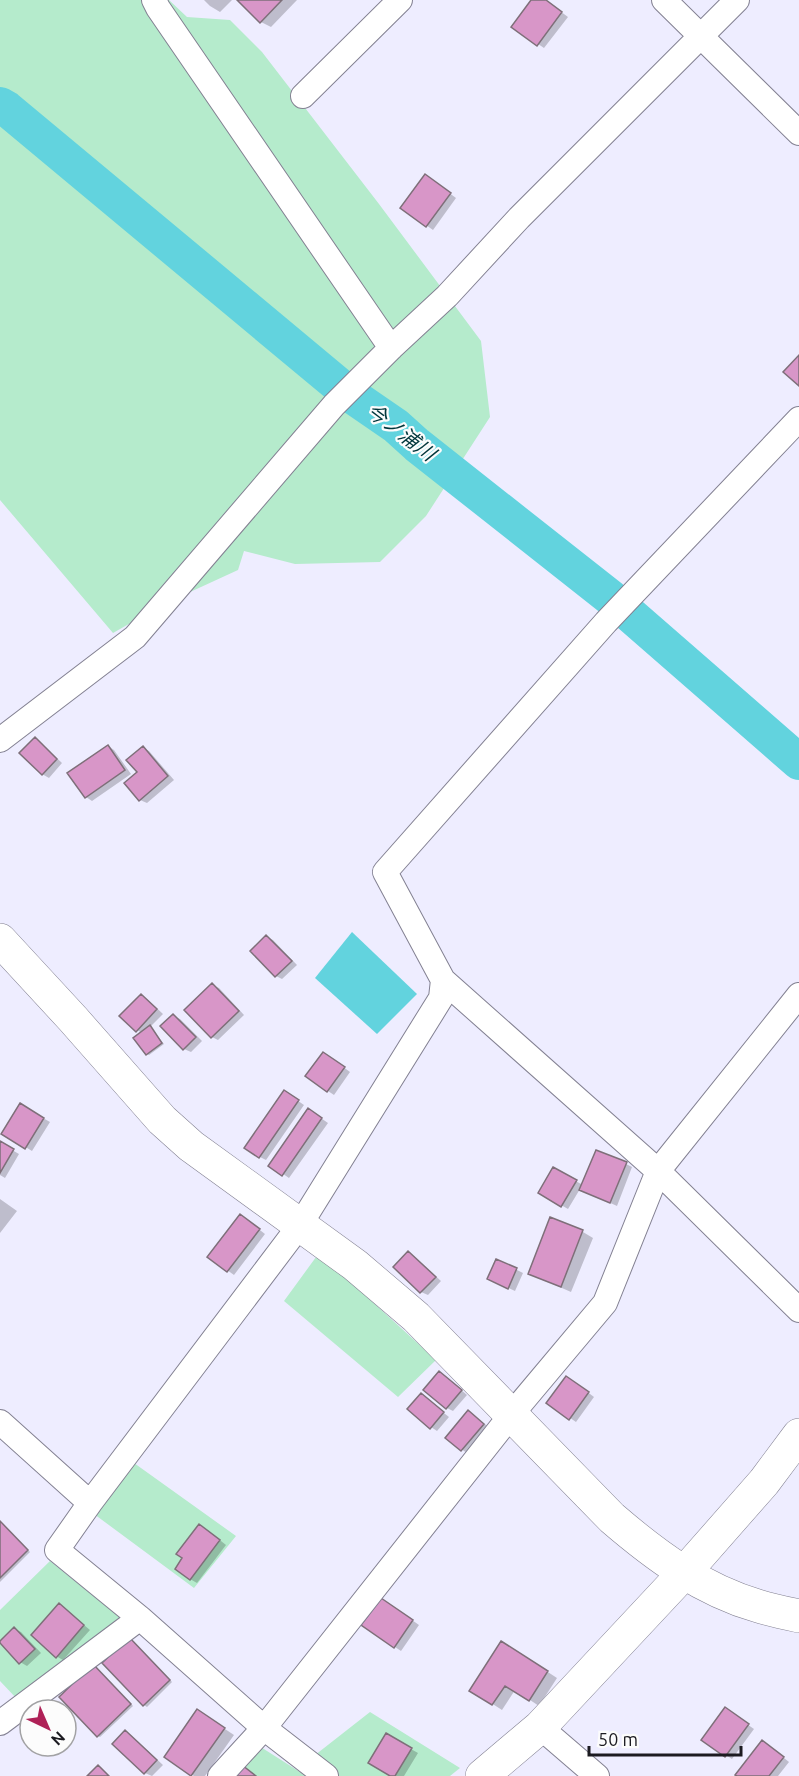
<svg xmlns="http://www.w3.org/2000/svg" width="799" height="1776" font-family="Ubuntu,'Noto Sans JP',sans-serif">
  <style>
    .green { fill: #b5ebcc }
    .water { fill: #62d3de }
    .shadow { fill: #0003 }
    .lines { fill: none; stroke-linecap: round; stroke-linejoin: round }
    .river { stroke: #62d3de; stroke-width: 36 }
    .building { fill: #d896c8; stroke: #7e6f79; stroke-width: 1.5 }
    .street-casing { stroke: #838192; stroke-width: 26 }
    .secondary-casing { stroke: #838192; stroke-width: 34 }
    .street { stroke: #fff; stroke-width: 24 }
    .secondary { stroke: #fff; stroke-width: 33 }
    .labels { text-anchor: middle; stroke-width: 4.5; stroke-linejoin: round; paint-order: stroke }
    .water-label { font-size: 20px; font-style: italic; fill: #00363b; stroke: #fcfcfc }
  </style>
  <rect width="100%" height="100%" fill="#eeedff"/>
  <path class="green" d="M0,0H169L187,17L230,20L262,52L379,204L481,341L490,417L426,516L380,562L295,564L244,551L238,570L164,604L113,633L0,500Z
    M319,1253L436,1360L398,1397L284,1301Z
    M134,1463L236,1536L194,1588L94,1514Z
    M50,1561L121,1618L17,1699L0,1681V1610Z
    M370,1712L460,1768L450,1776H256L242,1765L256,1744L300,1772L310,1759Z"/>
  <path class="water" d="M352,932L417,994L377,1034L315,978Z"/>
  <path class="shadow" d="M204,0H232L220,12L210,6Z
    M239,0H297L271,27L261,22Z
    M533,0H545L568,17L544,48L513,27Z
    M432,180L456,198L433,230L402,208Z
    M35,739L41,743L62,763L49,778L42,774Z
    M108,746L114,750L131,774L92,801L86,797Z
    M143,748L149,751L174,780L147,803L140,800L139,772Z
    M267,937L273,940L297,965L282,979L276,976Z
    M212,985L219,988L244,1015L218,1040L212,1037Z
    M141,995L147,999L163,1014L150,1027L164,1044L149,1055L147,1054L142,1033L137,1030Z
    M173,1016L180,1019L202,1041L191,1052L184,1049L162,1026Z
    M330,1057L350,1072L334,1095L328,1091Z
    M291,1096L304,1105L266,1160L260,1157Z
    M20,1105L50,1122L32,1151L3,1133Z
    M315,1114L328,1123L289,1178L270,1165Z
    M0,1143L19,1154L5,1178L0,1175Z
    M626,1164L632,1167L617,1206L580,1189L568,1209L540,1193L553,1169L583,1185Z
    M0,1199L17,1211L0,1233Z
    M551,1219L583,1232L593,1238L571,1292L530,1274Z
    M247,1220L265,1234L234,1275L209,1257Z
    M408,1253L415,1257L441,1281L428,1295L421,1292L395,1267Z
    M497,1260L523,1273L515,1291L495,1282Z
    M446,1377L467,1395L453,1411L447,1408Z
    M573,1381L594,1397L576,1422L548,1403Z
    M421,1395L449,1417L437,1431L431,1427Z
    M469,1412L490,1428L468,1454L447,1438Z
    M0,1522L30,1552L0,1582Z
    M206,1529L226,1545L197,1583L190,1579L185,1558Z
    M388,1603L419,1625L401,1651L395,1647Z
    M60,1605L90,1630L63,1660L56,1656Z
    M15,1629L21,1632L41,1653L27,1666L20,1662Z
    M132,1640L172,1682L147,1707L144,1705Z
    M511,1648L557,1678L539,1706L515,1690L502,1710L471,1690Z
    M96,1668L133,1706L100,1737L98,1736Z
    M731,1713L754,1729L732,1759L703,1740Z
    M207,1717L234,1735L205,1776H194L166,1756Z
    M125,1732L132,1736L163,1765L152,1776L145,1773L114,1744Z
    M386,1735L418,1753L404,1776H393Z
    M769,1746L789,1762L778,1776H739Z"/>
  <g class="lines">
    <path class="river" d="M0,105L7,109L348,393L396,426L417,445L611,598L799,762"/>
  </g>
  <path class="building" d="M237,0H282L260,23Z
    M531,0H546L562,12L537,46L511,27Z
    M425,174L451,193L426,227L400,208Z
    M799,355V386L783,372Z
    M35,737L57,759L42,775L19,753Z
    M108,745L125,770L85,798L67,773Z
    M143,746L168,776L139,801L124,783L137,772L126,760Z
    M266,935L292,961L275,977L250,951Z
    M212,983L239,1011L211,1038L184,1010Z
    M141,994L157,1009L136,1032L119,1016Z
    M173,1014L196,1037L183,1050L160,1026Z
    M150,1025L162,1043L146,1055L133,1038Z
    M323,1052L345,1067L327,1092L305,1076Z
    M284,1090L299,1100L259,1158L244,1148Z
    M20,1103L44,1118L25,1149L1,1134Z
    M308,1108L322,1118L282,1176L268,1166Z
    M0,1141L14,1149L0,1173Z
    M596,1150L627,1162L610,1203L579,1190Z
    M553,1167L577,1180L561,1207L538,1193Z
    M240,1214L260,1229L227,1272L207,1257Z
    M550,1217L583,1230L561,1287L528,1274Z
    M408,1251L436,1277L420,1293L393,1267Z
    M496,1259L517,1268L508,1289L487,1279Z
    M439,1371L462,1390L446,1409L423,1390Z
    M566,1376L589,1392L569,1420L546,1403Z
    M421,1393L444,1412L430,1429L407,1409Z
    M468,1410L484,1424L461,1451L445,1438Z
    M0,1521L28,1550L0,1578Z
    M199,1524L220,1540L190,1580L175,1569L182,1558L176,1554Z
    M381,1598L413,1620L394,1648L361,1625Z
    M59,1603L84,1625L56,1658L31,1635Z
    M14,1627L35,1649L19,1664L0,1643V1641Z
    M129,1637L170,1680L143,1706L102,1663Z
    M501,1641L548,1671L529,1701L505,1686L492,1705L469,1691Z
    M93,1664L131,1704L97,1737L59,1697Z
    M725,1707L749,1724L725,1757L701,1740Z
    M197,1709L225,1728L191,1776L164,1757Z
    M125,1730L157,1760L144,1774L112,1744Z
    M386,1733L412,1748L395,1776H390L368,1763Z
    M762,1740L784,1757L769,1776H737L735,1775Z
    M98,1765L109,1776H87Z
    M242,1765L256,1776H233Z"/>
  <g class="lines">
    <defs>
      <path id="street" d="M154,0L158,8L391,348
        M664,0L799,133
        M303,96L400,0
        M0,740L135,637L334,405L391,348L447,296L519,218L737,0
        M443,980L658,1171L799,1310
        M0,1422L90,1503
        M0,1723L140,1618
        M540,1727L597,1776
        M220,1776L264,1728L511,1415L605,1303L658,1171L799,995
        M326,1776L264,1728L140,1618L57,1550L90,1503L300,1225L441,998L443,980L385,872L606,622L799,419"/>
      <path id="secondary" d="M0,940L73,1019L162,1120L191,1146L355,1265L416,1317L612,1518C655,1555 702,1590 758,1606C771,1610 785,1613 799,1616
        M482,1776L540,1727L684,1573L764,1482L799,1435"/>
    </defs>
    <use href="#street" class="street-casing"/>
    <use href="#secondary" class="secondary-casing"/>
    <use href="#street" class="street"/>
    <use href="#secondary" class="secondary"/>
  </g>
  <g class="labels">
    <g class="water-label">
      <text transform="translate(401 432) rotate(37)" y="7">今ノ浦川</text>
    </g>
  </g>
  <g transform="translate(48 1728) rotate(136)"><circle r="28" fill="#fcfcfc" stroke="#a2a2a4" stroke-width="1.5"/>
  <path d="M0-4.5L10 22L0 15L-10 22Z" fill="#af2157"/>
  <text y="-9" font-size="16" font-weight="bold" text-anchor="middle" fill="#1c1b21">N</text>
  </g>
  <path d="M589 1746v9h152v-9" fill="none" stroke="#1c1b21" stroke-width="3"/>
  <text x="598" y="1746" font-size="18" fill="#1c1b21" stroke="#fcfcfc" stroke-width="4.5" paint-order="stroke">50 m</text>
</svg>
